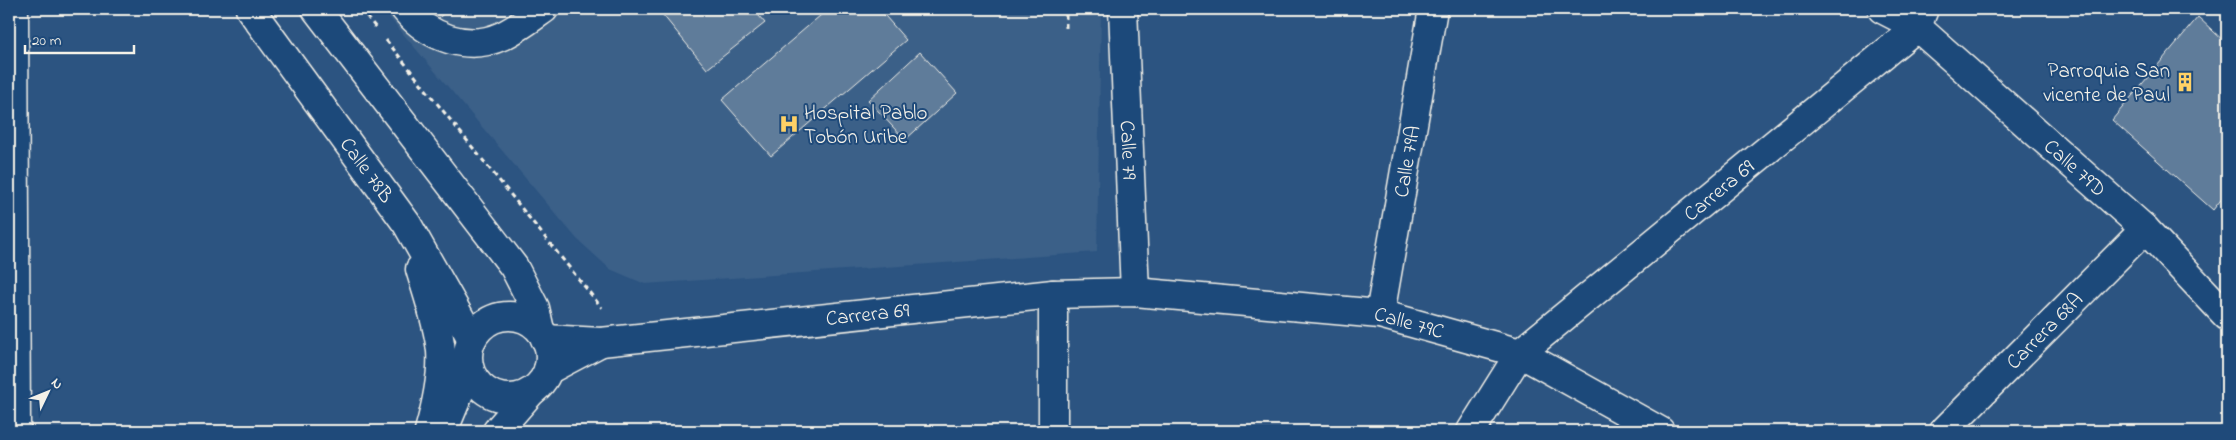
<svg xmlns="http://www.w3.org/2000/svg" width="2236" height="440" font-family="'Indie Flower',sans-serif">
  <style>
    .built { fill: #3b6088 }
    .building { fill: #5e7b9a; stroke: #f4f1e8 }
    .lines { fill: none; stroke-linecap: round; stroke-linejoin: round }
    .minor-casing { stroke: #f4f1e8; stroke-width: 31 }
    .major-casing { stroke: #f4f1e8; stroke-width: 31 }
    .path { stroke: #f4f1e8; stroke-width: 3; stroke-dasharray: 5 4; stroke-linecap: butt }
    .minor { stroke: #1f4a7a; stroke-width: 28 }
    .major { stroke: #1f4a7a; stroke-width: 28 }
    .labels { text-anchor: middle; stroke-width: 4; stroke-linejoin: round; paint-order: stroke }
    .poi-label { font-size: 21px; fill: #f4f1e8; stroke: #1f4a7a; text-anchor: end }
    .street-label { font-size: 21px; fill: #f4f1e8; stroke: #1f4a7a }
  </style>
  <rect width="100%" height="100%" fill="#2c5481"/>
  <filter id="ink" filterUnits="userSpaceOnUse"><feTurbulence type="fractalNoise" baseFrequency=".02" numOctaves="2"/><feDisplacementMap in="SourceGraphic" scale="10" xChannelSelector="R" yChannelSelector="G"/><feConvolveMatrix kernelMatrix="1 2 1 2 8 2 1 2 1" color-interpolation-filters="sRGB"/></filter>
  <g filter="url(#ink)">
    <path class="built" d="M382,9H1101L1097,252L645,284L610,269L577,239Z"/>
    <path class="building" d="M421,9H449L433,23Z
      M658,9H753L765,23L707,69Z
      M828,9H879L906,40L771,156L722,100Z
      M2198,17L2227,44V192L2213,210L2112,120Z
      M920,52L957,93L905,140L868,100Z"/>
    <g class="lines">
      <defs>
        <g id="minor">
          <path d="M405,9C428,37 467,52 502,36C517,29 530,19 544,9"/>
          <path id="s1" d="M1123,9L1135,292"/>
          <path id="s2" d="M1882,9L1917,27L2145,229L2227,316"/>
          <path d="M14,13L16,431"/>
          <path d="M1053,294V431"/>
          <path id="s3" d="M1380,314L1433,9"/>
          <path id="s4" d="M545,339L601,342L1053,294L1135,292L1380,314L1520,353L1660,431"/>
          <path d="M548,370L601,342"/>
          <path id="s5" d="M1471,431L1520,353L1917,27L1924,9"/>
          <path id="s6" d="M1944,431L2145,229"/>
        </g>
        <g id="major">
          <path id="s7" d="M250,9L407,224L472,339"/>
          <path d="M316,9L514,267L535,308L540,330"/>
          <path d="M420,269C428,296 438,323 441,351C443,377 436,406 429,431"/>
          <circle cx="509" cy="357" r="41"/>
          <path d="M441,431L447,422L469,369"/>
          <path d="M497,431L531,392"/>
        </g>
      </defs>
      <use href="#minor" class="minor-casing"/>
      <use href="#major" class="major-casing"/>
      <path class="path" d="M361,9L376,28
        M1066,28V9
        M386,40L602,308"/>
      <use href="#minor" class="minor"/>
      <use href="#major" class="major"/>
    </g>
  </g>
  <defs>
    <symbol id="building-bare" viewBox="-9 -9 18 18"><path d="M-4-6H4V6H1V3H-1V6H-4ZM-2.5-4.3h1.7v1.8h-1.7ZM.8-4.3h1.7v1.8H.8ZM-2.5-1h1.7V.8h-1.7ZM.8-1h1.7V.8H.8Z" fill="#ffd166" stroke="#1f4a7a" stroke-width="2.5" paint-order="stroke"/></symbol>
    <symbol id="hospital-bare" viewBox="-9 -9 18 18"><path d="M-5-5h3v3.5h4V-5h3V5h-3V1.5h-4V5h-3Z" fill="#ffd166" stroke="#1f4a7a" stroke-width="2.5" paint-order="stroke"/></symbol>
  </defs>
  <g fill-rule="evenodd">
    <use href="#building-bare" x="2171" y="68" width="28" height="28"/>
    <use href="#hospital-bare" x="775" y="110" width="28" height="28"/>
  </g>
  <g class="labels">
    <g class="poi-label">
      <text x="2170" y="77">Parroquia San<tspan x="2170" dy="24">vicente de Paul</tspan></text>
      <text x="804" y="119" text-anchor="start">Hospital Pablo<tspan x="804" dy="24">Tobón Uribe</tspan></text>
    </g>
    <g class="street-label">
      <text dy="7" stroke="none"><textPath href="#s1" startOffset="141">Calle 79</textPath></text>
      <text dy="7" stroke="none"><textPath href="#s3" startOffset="155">Calle 79A</textPath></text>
      <text dy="7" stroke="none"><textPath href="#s2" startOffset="251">Calle 79D</textPath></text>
      <text dy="7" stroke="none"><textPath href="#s7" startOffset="199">Calle 78B</textPath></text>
      <text dy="7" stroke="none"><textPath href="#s5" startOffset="349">Carrera 69</textPath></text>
      <text dy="7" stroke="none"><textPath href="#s4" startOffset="324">Carrera 69</textPath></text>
      <text dy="7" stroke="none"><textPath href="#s4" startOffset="869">Calle 79C</textPath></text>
      <text dy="7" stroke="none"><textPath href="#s6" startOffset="142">Carrera 68A</textPath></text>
    </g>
  </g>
  <rect width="2236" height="440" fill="none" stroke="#1f4a7a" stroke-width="30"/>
  <rect x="15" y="15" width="2206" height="410" fill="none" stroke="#f4f1e8" stroke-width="2" filter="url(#ink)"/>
  <g transform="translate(48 392) rotate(47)" stroke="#1f4a7a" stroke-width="4" paint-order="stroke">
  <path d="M0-4L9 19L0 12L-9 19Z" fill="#f4f1e8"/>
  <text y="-8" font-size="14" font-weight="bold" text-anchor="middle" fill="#f4f1e8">N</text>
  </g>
  <path d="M25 45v8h109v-8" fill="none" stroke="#f4f1e8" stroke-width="2.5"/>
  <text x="32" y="45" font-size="15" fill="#f4f1e8" stroke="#1f4a7a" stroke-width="4" paint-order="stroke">20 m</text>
</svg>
